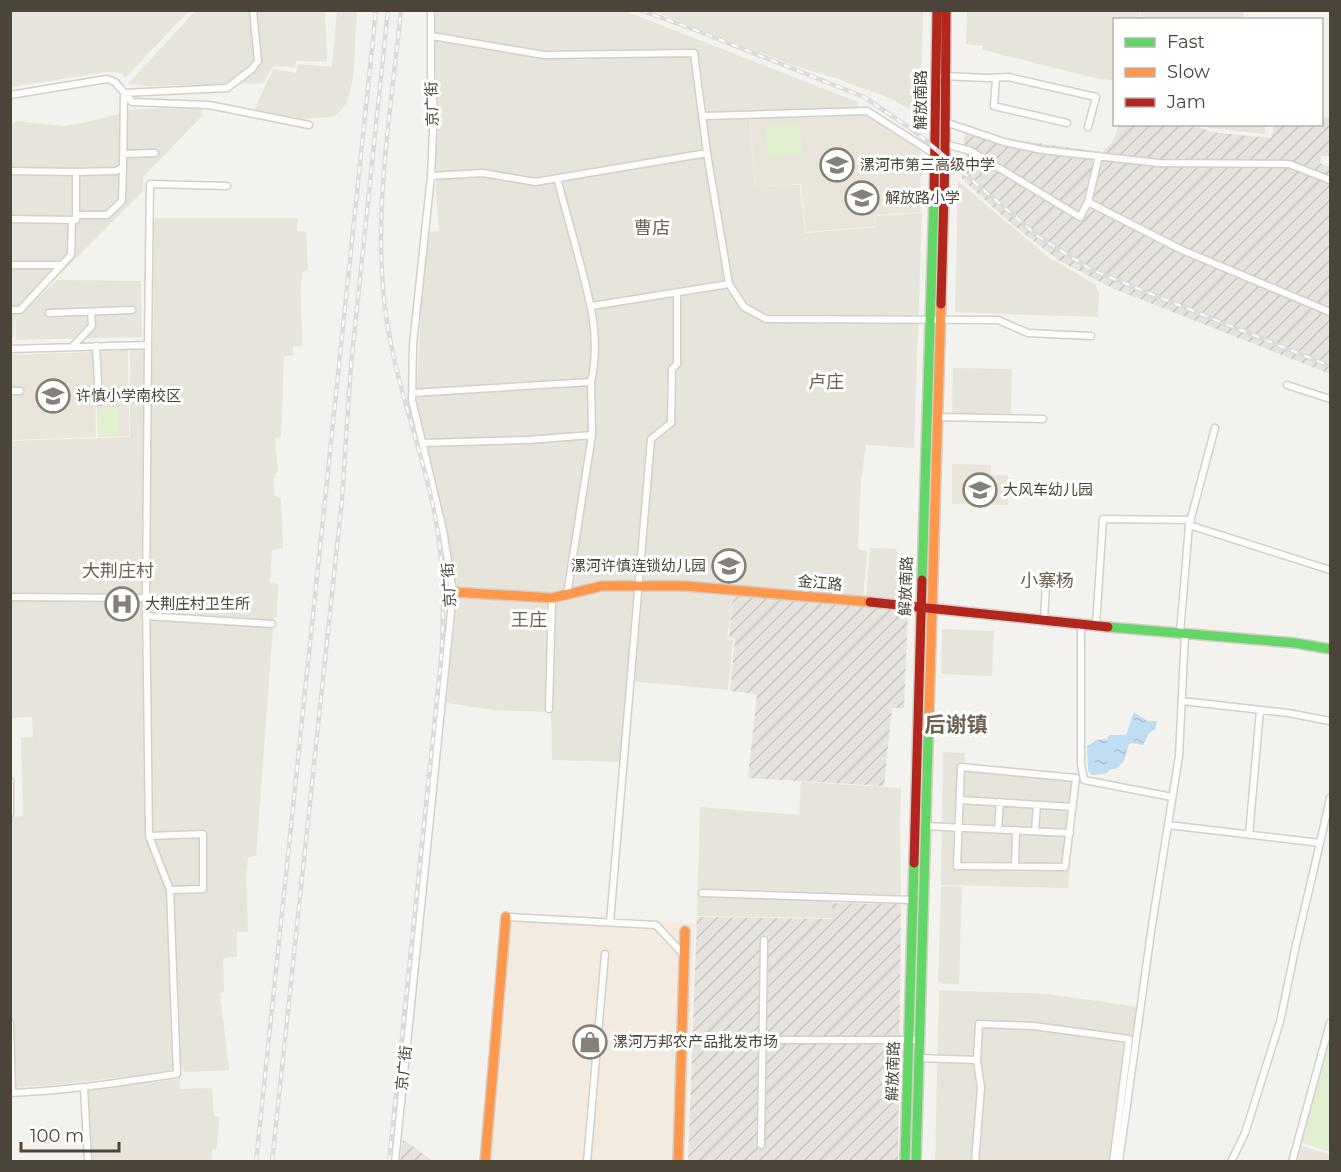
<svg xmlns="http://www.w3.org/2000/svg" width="1341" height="1172" font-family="Montserrat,'Noto Sans SC',sans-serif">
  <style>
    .residential { fill: #e7e4dc }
    .commercial { fill: #f3ebdf }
    .industrial { fill: url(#industrial-furrows) }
    .education { fill: #eae5da }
    .green { fill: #e1eecf }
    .water { fill: url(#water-ripples) }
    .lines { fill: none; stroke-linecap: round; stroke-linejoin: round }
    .street-casing { stroke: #d2d0cb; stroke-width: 9 }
    .fast-casing { stroke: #d3cfc5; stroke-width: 12 }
    .slow-casing { stroke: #d3cfc5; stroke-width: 12 }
    .jam-casing { stroke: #d3cfc5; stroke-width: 12 }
    .street { stroke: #fdfdfc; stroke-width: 6 }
    .fast { stroke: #63d668; stroke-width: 9 }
    .slow { stroke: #ff974d; stroke-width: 9 }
    .jam { stroke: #b3261e; stroke-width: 9 }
    .rail-casing { stroke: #dbdbda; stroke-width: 4.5 }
    .rail { stroke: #fff; stroke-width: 2; stroke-dasharray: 7; stroke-linecap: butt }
    .labels { text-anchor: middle; stroke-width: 6; stroke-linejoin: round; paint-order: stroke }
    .street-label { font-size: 15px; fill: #4b4439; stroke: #fff }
    .poi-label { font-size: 15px; fill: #4b4439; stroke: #fff; text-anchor: start }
    .quarter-label { font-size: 18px; fill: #6e6250; stroke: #fff }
    .district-label { font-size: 21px; font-weight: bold; fill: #6e6250; stroke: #fff }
  </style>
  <defs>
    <pattern id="industrial-furrows" width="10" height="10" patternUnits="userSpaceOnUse" patternTransform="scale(1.5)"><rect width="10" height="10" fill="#e6e2de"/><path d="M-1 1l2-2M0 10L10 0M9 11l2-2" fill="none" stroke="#c7c3bf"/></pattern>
    <pattern id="water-ripples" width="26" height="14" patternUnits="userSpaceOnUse" patternTransform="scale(1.5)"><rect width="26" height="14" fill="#c0ddf1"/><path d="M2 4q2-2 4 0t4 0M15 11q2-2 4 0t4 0" fill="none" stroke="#a6bfcf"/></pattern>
  </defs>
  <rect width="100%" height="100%" fill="#f4f2ee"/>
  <path class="residential" d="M11,10H189V11L125,78L121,73L107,72L11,87Z
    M195,11H325L327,62L296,61L295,67L273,66L263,83L151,86L128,84Z
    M337,11H357L353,78L347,103L334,117L300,119L254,110L273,69L296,73L298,64L332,67Z
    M436,11H625L858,102V109L749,113L755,186L800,185L805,233L876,227V216L922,213L914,448L866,445L861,480L858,549L867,551L863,599L734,587L727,639L733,640L728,690L628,681L620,762L552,760L551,712L493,710L447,703L456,587L449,541L416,401L423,281L429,232L439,231L436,191Z
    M652,11H923L920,116L894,100L835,78L795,66Z
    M967,11V10L1140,11L1139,19L1114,20V81L1086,76L983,50V46L966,44Z
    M1141,11V10L1244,11L1243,19H1140Z
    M202,108V116L143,177V191L15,319L14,337H10V126L17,121L64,126L88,122L136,109Z
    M1201,125H1266L1265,134L1209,128Z
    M958,181L1048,257L1095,284L1099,293L1098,317L955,312Z
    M154,218H298L297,231L306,232L308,270L302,272L301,288L302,346L293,347V355L284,356L281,437L275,438L278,472L274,475V495L281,499L283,548L272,551L270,583L278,584L277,617H274L273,627L256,856L248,857L246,873L248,932H237V956L223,959L224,992L220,993L229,1070L185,1072L181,1066H174L168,1072L45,1086L11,1087V817L23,816L21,738L33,737L32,717L11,718L10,441L130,437V350L153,349Z
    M57,280L141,281L142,337L16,340V319Z
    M953,368L1012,369L1011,415L952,414Z
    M870,548L897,549L896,600L866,596Z
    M942,629L994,631L992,676L941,674Z
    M943,752L965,753V764L1079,774L1068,888L941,885Z
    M801,782L901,788L900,822L901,903L832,902V918L697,916L700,807L799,815Z
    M941,886L962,887L959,984L938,983Z
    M939,990L1047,994L1138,1007L1117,1161L935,1162Z
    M180,1079V1089L212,1088L214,1116L219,1117L217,1149L212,1150V1161H92L88,1090Z
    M1293,1143L1330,1155V1161L1288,1162Z"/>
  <path class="commercial" d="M502,913L695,923L685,1161L480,1162Z"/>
  <path class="industrial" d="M1322,117L1330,118V156H1321L1320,163L1330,167V374L1112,288L1058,260L1006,219L962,179L965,124L1008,139L1102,152L1112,143L1119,125H1194L1211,132L1271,138L1274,125L1322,124Z
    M733,595L908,610L904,708H892L884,786L748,778L757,694L730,691L735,639L729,638Z
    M832,903L901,904L898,1161L688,1162L697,917L832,919Z
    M403,1140L416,1148L432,1161H400Z"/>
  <path class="education" d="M863,114L920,148L921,212L875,215L876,226L806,232L801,184L755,186L750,118Z
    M128,350L129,436L98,437L95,352Z
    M94,352L96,437L11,440L10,355Z
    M952,464L991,465V475H1008V505L952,504Z
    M719,548L742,550L738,585L716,582Z"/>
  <path class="green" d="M800,123L802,156L768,158L766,125Z
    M97,407H118L119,435L98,436Z
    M1330,1038V1152L1300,1142Z"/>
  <path class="water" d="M1134,712L1147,721H1157L1155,729L1149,733L1143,745L1132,743L1129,744L1124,761L1116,769H1111L1105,774L1091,775L1088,770L1087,746L1097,740L1107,739L1109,735H1126Z"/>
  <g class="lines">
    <defs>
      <path id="street" d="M943,76L988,78L1008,77L1096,97L1088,127
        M996,78L994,106L1067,123
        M10,95L107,79L115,82L132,102L209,105L309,125
        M703,116L867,111L936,155
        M945,122L1004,142L1042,150L1159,163L1289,164L1330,180
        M945,144L971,151L1080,217L1088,202L1182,250L1330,312
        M123,154L155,153
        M10,171L76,172
        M431,176L483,173L535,182L707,153L694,53L544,55L432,36
        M557,178C564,205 572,232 579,259C590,300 601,339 591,382
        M1088,202L1099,156
        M76,215H107L122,201L123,167
        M10,219L76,220V172L116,171L123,167L124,93L227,88L252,69L258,61L253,10
        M10,265H62
        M729,284L744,307L766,319L998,320L1028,333L1091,336
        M592,306L729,284L707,153
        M10,310H20L71,255L72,220
        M49,313L132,310
        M148,345L150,184L227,186
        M96,346L99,402
        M72,347L92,326L91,312
        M10,349L148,345L146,598L10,597
        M1287,385L1330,399
        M10,391H20
        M412,393L591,382L592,435
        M937,417L1043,419
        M423,443L528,440L592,435L567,595
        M1190,522L1215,428
        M146,616L272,624
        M1044,621L1046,584
        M1081,625V765L1084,780L1172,797
        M1096,626L1103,519L1191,520
        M1180,633L1189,525L1330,570
        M1182,701L1288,713L1330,721
        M549,709L552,598
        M961,767L1076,778L1065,867L957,866Z
        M10,781V814
        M960,800L1073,807
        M1168,825L1320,843L1296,945L1280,1022L1245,1133L1231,1162
        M925,826L1070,833
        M998,829L1000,802
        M1035,831L1037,805
        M1249,835L1260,710
        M149,836L203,834V889L170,890
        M1320,843L1330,798
        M1015,866L1016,830
        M702,893L912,900
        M506,917L656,925L684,955
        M610,922L651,439L671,423L672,369L677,364V292
        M10,1023L12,1093
        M762,1040H920
        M919,1058L977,1060
        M84,1087L88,1162
        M10,1093C66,1091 122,1082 177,1074L170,890L149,836L146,598
        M761,1145L764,940
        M395,1162L453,592L443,530L412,400L413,345L431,176L434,109L431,78V10
        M587,1162L605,954
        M975,1162L981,1088L977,1060L979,1024L1034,1026L1129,1039L1113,1162
        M1119,1162L1152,925L1179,756L1185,633
        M1292,1162L1330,1023"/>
      <path id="fast" d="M922,580L934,197
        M1108,627L1295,643L1330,649
        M905,1162L914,863
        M916,1162L929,710"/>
      <path id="slow" d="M453,592L552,598L602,586H685L870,602
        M929,710L941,304
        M485,1162L506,917
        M678,1162L685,931"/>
      <path id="jam" d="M934,197L937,10
        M941,304L945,157L946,10
        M870,602L1108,627
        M914,863L922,580"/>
    </defs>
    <use href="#street" class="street-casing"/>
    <use href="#fast" class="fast-casing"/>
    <use href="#slow" class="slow-casing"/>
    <use href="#jam" class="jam-casing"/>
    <use href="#street" class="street"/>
    <use href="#fast" class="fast"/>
    <use href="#slow" class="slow"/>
    <use href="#jam" class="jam"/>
    <defs>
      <path id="rail" d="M640,10L698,31L864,97L913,130L1039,237L1092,270L1330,366
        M256,1162L376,10
        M272,1162L342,499L351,365L388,10
        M389,1162L441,660C444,618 444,576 438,533C427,462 398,394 387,322C371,219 391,113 401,10"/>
    </defs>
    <use href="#rail" class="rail-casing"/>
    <use href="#rail" class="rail"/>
  </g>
  <defs>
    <symbol id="school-ring" viewBox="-11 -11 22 22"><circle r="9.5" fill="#fff" stroke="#868178" stroke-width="1.5"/><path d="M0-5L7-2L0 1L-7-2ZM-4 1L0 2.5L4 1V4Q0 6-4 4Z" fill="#868178"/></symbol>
    <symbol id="hospital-ring" viewBox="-11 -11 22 22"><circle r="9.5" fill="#fff" stroke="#868178" stroke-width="1.5"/><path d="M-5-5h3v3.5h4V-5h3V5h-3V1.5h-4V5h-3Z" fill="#868178"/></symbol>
    <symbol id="shop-ring" viewBox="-11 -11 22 22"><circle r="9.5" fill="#fff" stroke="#868178" stroke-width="1.5"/><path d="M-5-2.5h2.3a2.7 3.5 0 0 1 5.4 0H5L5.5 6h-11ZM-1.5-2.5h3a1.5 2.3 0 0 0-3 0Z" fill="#868178"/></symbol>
  </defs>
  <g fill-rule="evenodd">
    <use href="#school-ring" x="818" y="146" width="38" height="38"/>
    <use href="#school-ring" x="843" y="179" width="38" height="38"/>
    <use href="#school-ring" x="34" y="377" width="38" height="38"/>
    <use href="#school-ring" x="961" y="471" width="38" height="38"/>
    <use href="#school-ring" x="710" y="547" width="38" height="38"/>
    <use href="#hospital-ring" x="103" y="585" width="38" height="38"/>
    <use href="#shop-ring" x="571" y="1023" width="38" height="38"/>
  </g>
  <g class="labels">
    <g class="street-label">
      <text transform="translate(921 100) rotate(-90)" y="5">解放南路</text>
      <text transform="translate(432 104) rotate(-92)" y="5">京广街</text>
      <text transform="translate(820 583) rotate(5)" y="5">金江路</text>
      <text transform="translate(449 585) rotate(-94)" y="5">京广街</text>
      <text transform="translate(906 586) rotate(-88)" y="5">解放南路</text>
      <text transform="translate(404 1068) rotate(-84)" y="5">京广街</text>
      <text transform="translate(893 1071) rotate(-88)" y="5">解放南路</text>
    </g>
    <g class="poi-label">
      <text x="860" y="170">漯河市第三高级中学</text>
      <text x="885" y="203">解放路小学</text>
      <text x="76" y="401">许慎小学南校区</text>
      <text x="1003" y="495">大风车幼儿园</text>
      <text x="706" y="571" text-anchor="end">漯河许慎连锁幼儿园</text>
      <text x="145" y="609">大荆庄村卫生所</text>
      <text x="613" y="1047">漯河万邦农产品批发市场</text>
    </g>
    <g class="quarter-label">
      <text x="652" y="234">曹店</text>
      <text x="826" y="388">卢庄</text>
      <text x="118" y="577">大荆庄村</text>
      <text x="1047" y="587">小寨杨</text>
      <text x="529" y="626">王庄</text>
    </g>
    <g class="district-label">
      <text x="956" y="732">后谢镇</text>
    </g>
  </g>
  <rect width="1341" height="1172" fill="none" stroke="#4b4439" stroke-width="24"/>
  <rect x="1113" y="18" width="210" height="108" fill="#ffffff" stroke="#b7b4b0" stroke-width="1.5"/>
  <rect x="1125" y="38" width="30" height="9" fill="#63d668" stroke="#b7b4b0" stroke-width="1.5"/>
  <text x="1167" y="48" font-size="18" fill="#4b4439">Fast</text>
  <rect x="1125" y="68" width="30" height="9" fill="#ff974d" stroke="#b7b4b0" stroke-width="1.5"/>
  <text x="1167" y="78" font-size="18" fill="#4b4439">Slow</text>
  <rect x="1125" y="98" width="30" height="9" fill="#b3261e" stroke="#b7b4b0" stroke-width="1.5"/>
  <text x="1167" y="108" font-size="18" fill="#4b4439">Jam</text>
  <path d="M21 1142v9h98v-9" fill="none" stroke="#4b4439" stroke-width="3"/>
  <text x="30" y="1142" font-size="18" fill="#4b4439" stroke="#ffffff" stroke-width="4.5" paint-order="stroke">100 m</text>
</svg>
